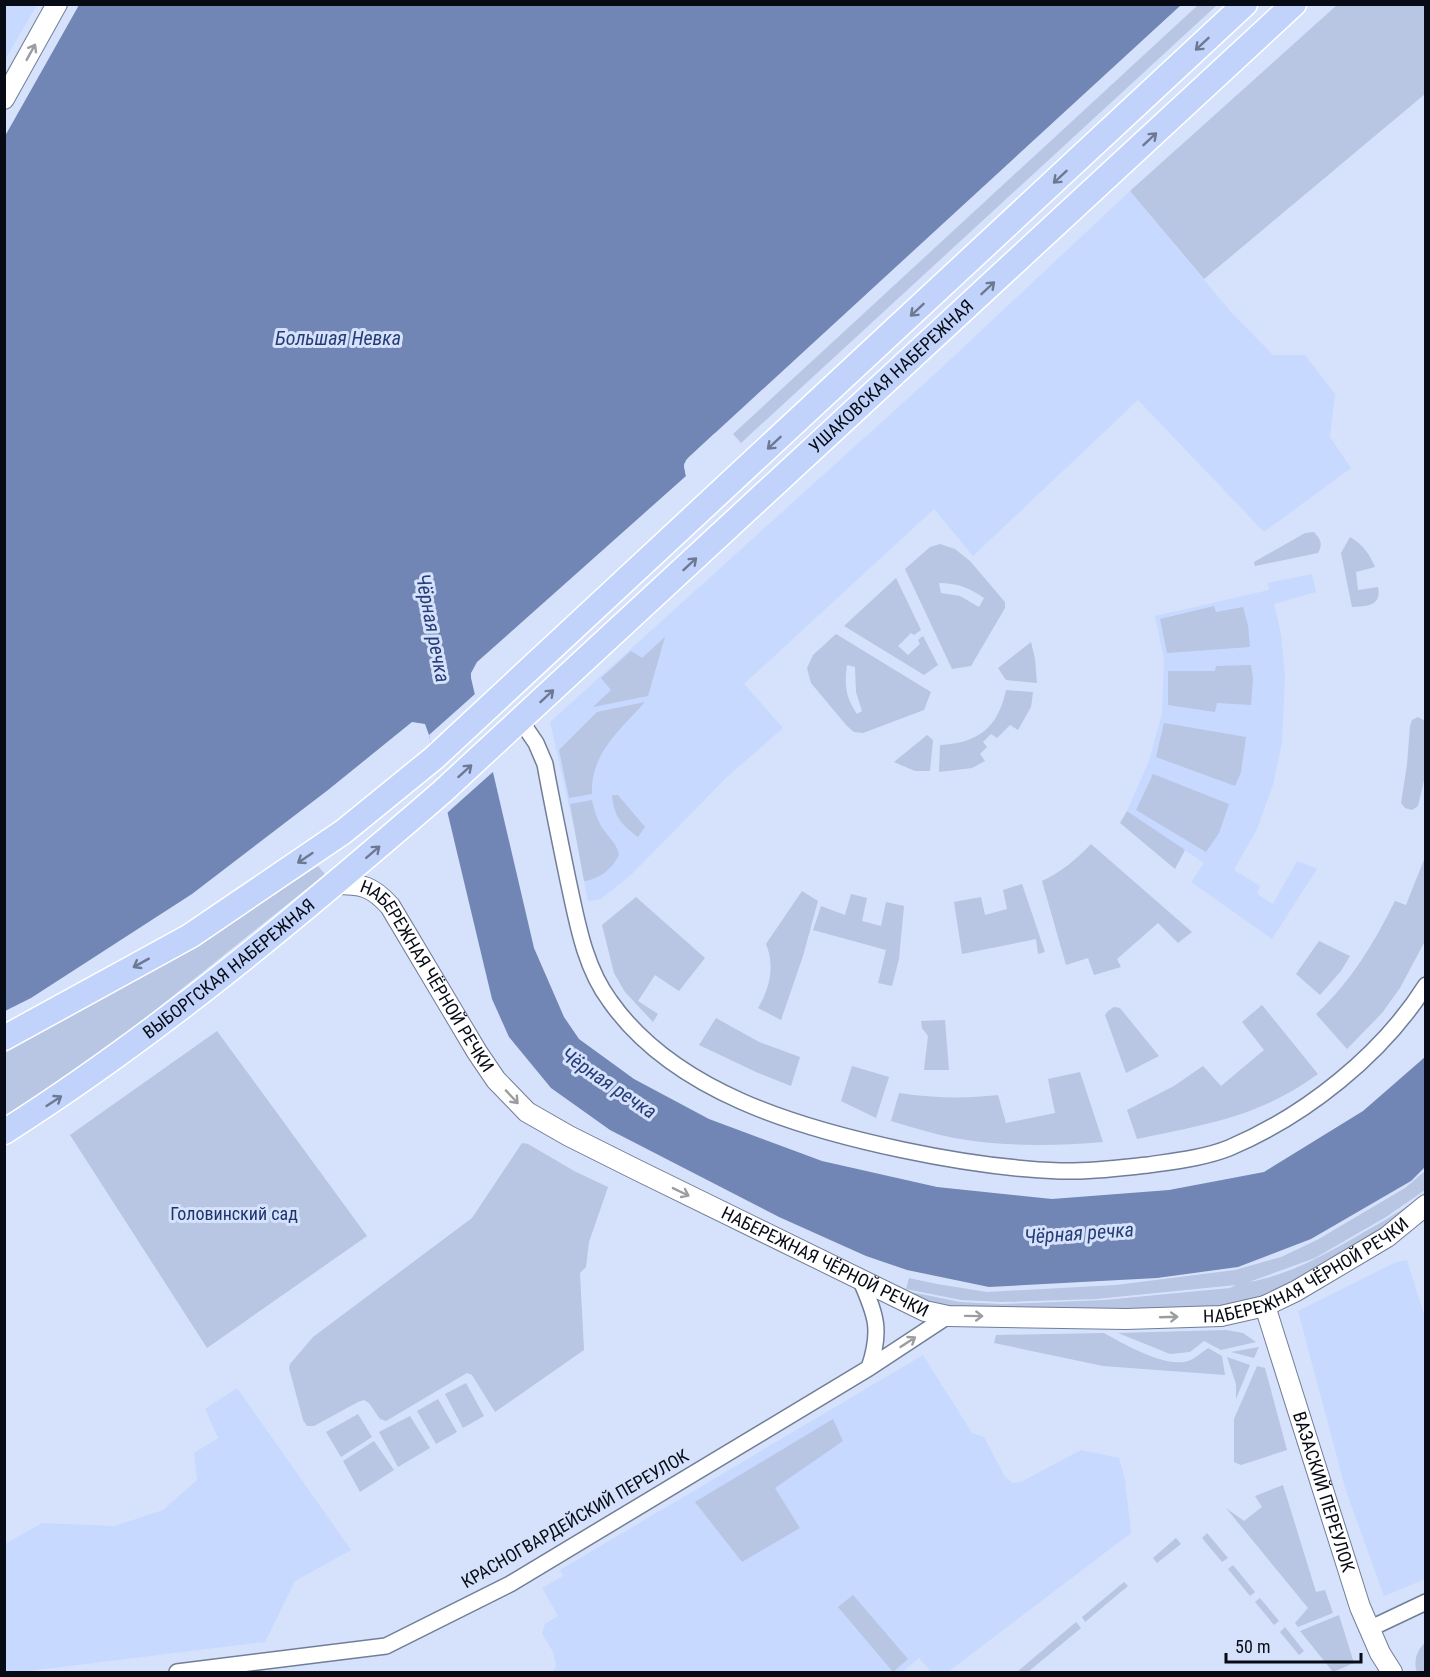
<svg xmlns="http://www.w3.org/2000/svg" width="1430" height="1677" font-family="'Roboto Condensed',sans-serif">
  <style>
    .built { fill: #c7d9fe }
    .green { fill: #b8c5e3; fill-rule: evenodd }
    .water { fill: #7186b4 }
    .pier { fill: #d6e2fb }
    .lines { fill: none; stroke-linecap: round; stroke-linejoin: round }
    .minor-casing { stroke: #717e99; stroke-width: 18 }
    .tertiary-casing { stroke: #717e99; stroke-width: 22 }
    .primary-casing { stroke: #fff; stroke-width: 27 }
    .minor { stroke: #fff; stroke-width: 15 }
    .tertiary { stroke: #fff; stroke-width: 20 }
    .primary { stroke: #c1d3fa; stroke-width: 24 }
    .oneway { stroke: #6d7993 }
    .oneway2 { stroke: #9c9da1 }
    .labels { text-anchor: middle; stroke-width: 6; stroke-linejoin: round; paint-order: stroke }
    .street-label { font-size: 18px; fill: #070b15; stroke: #d6e2fb }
    .park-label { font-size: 18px; fill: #1d336c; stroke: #d6e2fb }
    .water-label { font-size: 20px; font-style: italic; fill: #253c76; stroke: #d6e2fb }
  </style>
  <rect width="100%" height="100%" fill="#d6e2fb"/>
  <path class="built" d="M5,4L37,5L5,60L4,5Z
    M1130,191L1230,311L1273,355H1305L1335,394L1330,437L1351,468L1264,532L1138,400L973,556L934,509L744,684L783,728L726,778L633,873L601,899L588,901L574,828L550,722L937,372Z
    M1312,574L1316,592L1274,604L1281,634L1285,676L1282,743L1273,785L1257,829L1234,870L1260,886L1257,894L1273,904L1297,861L1317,869L1272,939L1191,882L1204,863L1127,811L1149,761L1162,713L1164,660L1155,616L1269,590L1268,583Z
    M1407,1260L1425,1318V1579L1384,1596L1346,1491L1298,1311L1396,1262Z
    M923,1355L972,1433L984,1437L1005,1477L1013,1483L1021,1482L1081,1450L1119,1458L1125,1479L1131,1533L948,1672H931L919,1658L902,1672H553L556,1666L553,1652L542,1633L545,1624L558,1616L542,1588L563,1576L560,1570Z
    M237,1388L351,1550L295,1581L265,1642L21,1672H5V1544L42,1523L115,1526L163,1510L197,1480L194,1453L218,1438L205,1409Z"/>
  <path class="green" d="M1198,5H1217L741,443L733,434Z
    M1337,5H1425V94L1204,279L1130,191Z
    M1314,532C1321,540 1323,544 1318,553L1255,566L1254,562L1305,533Z
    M1350,537C1363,545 1369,553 1375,567L1356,572L1358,590L1378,587C1382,606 1367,606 1352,607L1341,553Z
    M940,544L955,549L970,561L1005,602V608L971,666L952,669L905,569L930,547ZM939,583C957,583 970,588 984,598L979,607L960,596L941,593Z
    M896,578L921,630L914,635L911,633L898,646L908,655L920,644L918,640L923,636L938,665L924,675L844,626Z
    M1214,606L1216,612L1243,607L1248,625L1250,647L1167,653L1160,619Z
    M836,634L931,692L924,710L863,733L854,732L847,726L811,683L807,668L813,655ZM847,665L855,667L856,692L862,711L857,714C846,698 844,685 847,665Z
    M665,637L648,696L593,707L611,690L601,678L631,651L642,658Z
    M1031,642L1035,659L1037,683L1006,680L998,668Z
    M1251,665L1253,679L1251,705L1217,703L1215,712L1168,705V671H1215L1216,666Z
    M1006,690L1033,692L1031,707L1018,730L1010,725L997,738L991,734L983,742L987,747L980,754L985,761L972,768L939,772L940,745C978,743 998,728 1006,690Z
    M645,702C620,730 590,754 592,794L569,798L559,750L597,712Z
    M1418,717L1425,721V776L1418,806L1412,810L1405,808L1401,803L1407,765L1410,726L1412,720Z
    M1164,723L1246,737L1241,772L1235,786L1156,757Z
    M927,735L933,740L930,771H915L894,762Z
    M1153,774L1229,804L1219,833L1206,852L1136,810Z
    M612,795H618L645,827L638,837C621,824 614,817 612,795Z
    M592,800C595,813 598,823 606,833C612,841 617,845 619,855C612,869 600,879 584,881L570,804Z
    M1127,811L1185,850L1175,869L1120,823Z
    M1091,844L1192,932L1178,943L1158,923L1117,959L1121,967L1094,975L1088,958L1066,965L1042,881C1061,872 1076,860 1091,844Z
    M1425,857V941L1400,988L1382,1013L1347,1049L1316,1014C1351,982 1374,943 1395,901L1406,905Z
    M318,866L325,874L113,1044L5,1117V1053L197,945Z
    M1022,884L1045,952L1038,954L1036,939L962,954L954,902L981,897L985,915L1007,909L1003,890Z
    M802,891L818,901L803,956L781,1020L758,1008C770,988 775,966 766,944Z
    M851,894L867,898L862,921L881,926L886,902L904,906L899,959L892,986L878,983L886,950L813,930L821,906L845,915Z
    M636,897L705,958L679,991L655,975L638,1001L658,1014L653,1022L625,992L614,973L602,925Z
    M1319,941L1350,956L1341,971L1320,995L1296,974Z
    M1262,1005L1318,1074C1259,1117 1207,1124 1137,1139L1127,1110L1174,1086L1203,1066L1221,1086L1264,1050L1242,1022Z
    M1114,1007L1120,1008L1159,1056L1126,1073L1105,1015L1108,1011Z
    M716,1018L759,1042L800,1057L791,1086L756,1072L699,1045Z
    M945,1020L949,1070H924L928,1036L922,1028L921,1021Z
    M217,1031L367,1236L207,1348L70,1135Z
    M852,1066L889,1077L876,1118L841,1101Z
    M1080,1072L1103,1142C1054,1146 1003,1147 954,1138C933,1134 912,1127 891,1121L899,1093C932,1098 964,1099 998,1095L1006,1123L1055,1113L1048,1079Z
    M522,1143L528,1144L576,1172L608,1187L589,1242L586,1267L580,1273L584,1350L495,1412L472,1375L467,1373L386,1421L380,1419L369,1403L364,1400L358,1402L314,1426H307L303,1420L289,1368L290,1364L313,1337L472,1218Z
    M1425,1171V1190L1386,1217L1315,1258L1249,1282C1289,1275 1324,1255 1359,1235C1382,1222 1405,1209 1425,1192V1199L1404,1216L1310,1271L1258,1299L1241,1304L1189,1310L930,1309L906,1291L960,1302L1002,1304L1105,1300L1230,1288L1236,1285L1096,1299L1001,1302L961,1300L906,1289L909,1278L937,1284L987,1292L1116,1285L1235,1270L1281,1257L1317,1240L1405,1188Z
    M1226,1330L1243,1333L1256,1342L1221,1350L1204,1341L1190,1352L1170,1354L1118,1333Z
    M1104,1333C1124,1344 1165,1368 1188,1361C1195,1359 1202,1352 1208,1348L1222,1356L1225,1375L1103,1366L994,1343L996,1335Z
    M1259,1347L1254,1358L1231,1352Z
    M1227,1357L1250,1365L1236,1399V1384Z
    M1257,1366L1265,1368L1287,1450L1241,1465L1234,1462V1419Z
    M466,1383L484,1416L463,1428L445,1394Z
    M438,1399L457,1432L436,1444L417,1411Z
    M358,1414L372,1437L341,1457L326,1432Z
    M410,1416L430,1448L398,1467L379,1432Z
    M833,1419L843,1441L775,1488L800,1528L742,1562L695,1502Z
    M374,1441L394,1470L360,1492L343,1461Z
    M1283,1485L1316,1592L1325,1590L1333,1613L1298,1627L1295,1623L1308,1608L1226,1508L1244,1521L1262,1507L1255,1496Z
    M1207,1533L1228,1558L1222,1562L1202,1538Z
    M1176,1538L1181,1544L1157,1563L1153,1558Z
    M1233,1565L1255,1592L1250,1596L1228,1569Z
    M1124,1582L1128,1586L1085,1622L1082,1617Z
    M853,1595L908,1659L893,1672L838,1607Z
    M1260,1598L1279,1621L1274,1625L1255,1602Z
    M1339,1615L1354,1663L1333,1672L1300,1631Z
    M1076,1622L1081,1628L1028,1672H1017Z
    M1285,1627L1304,1651L1299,1655L1280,1632Z
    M1425,1643V1672H1417C1413,1662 1417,1649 1425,1643Z"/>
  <path class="water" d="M79,5H1181L689,457L684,464L686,476L477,662L471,673V678L534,948L564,1017L579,1039L634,1079L709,1119L822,1161L937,1187L1052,1199L1169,1190L1264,1172L1363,1111L1425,1057V1167L1411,1181L1311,1239L1238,1267L1157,1278L989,1287L907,1270L866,1256L779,1217L610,1130L551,1088L509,1037L492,999L429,735L425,724L412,722L328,790L192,894L31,998L5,1011V136Z"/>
  <path class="pier" d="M715,433L717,435L688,461L687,467L689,474L686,476L684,467L686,460Z
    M475,694L494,771L447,813L429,735Z"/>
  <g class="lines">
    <defs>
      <path id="minor" d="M521,721L536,743L545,764C552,803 560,841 568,880C577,921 584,966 610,1001C674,1092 799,1128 903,1150C955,1161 1007,1169 1060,1171C1089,1172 1119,1168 1148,1165C1175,1161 1204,1158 1229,1148C1305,1116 1382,1055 1426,985
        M860,1279C876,1315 882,1330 869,1368
        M1369,1629L1426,1602
        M177,1672L386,1646L510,1584L869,1368L948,1316"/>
      <g id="tertiary">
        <path d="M4,99L57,4"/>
        <path id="s1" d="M335,884C362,884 372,886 390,906L477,1052L496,1080L527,1112L569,1136L637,1170L925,1311L948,1316L1126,1319L1221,1316L1265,1306L1296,1291L1387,1237L1426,1205"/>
        <path id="s2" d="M1265,1306L1360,1607L1380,1653L1392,1672"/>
      </g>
      <g id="primary">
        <path d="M4,1038L190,936L343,832L434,758L1245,4"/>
        <path id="s3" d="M4,1132C160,1033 303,912 442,792L1294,4"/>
      </g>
    </defs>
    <use href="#minor" class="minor-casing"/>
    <use href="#tertiary" class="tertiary-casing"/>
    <use href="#primary" class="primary-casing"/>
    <use href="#minor" class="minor"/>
    <use href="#tertiary" class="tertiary"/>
    <use href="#primary" class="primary"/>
  </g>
  <defs><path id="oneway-shaft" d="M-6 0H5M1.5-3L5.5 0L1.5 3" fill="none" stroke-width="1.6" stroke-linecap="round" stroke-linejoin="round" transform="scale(1.5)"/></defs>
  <g class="oneway">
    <use href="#oneway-shaft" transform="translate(1202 44) rotate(137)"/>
    <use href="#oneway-shaft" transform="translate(1150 139) rotate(-43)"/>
    <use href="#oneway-shaft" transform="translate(1060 177) rotate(137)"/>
    <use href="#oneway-shaft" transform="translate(988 288) rotate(-43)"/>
    <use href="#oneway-shaft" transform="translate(917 310) rotate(137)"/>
    <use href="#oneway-shaft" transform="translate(774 443) rotate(137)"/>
    <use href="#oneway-shaft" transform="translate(690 564) rotate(-43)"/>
    <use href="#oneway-shaft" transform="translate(547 696) rotate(-43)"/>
    <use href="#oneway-shaft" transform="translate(465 771) rotate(-42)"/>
    <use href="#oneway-shaft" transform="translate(373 852) rotate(-41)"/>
    <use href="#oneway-shaft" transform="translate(305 858) rotate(146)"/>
    <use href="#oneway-shaft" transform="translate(141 963) rotate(151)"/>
    <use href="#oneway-shaft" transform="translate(54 1101) rotate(-33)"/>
  </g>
  <g class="oneway2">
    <use href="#oneway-shaft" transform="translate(31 52) rotate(-61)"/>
    <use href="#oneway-shaft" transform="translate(512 1097) rotate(47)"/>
    <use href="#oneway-shaft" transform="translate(681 1192) rotate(26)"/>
    <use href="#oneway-shaft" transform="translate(974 1316) rotate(1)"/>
    <use href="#oneway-shaft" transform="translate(1169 1317) rotate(-2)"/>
    <use href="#oneway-shaft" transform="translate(908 1342) rotate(-33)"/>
  </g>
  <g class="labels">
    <g class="street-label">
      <text dy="6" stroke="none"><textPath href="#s3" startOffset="1167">УШАКОВСКАЯ НАБЕРЕЖНАЯ</textPath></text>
      <text dy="6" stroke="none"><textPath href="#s3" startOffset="278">ВЫБОРГСКАЯ НАБЕРЕЖНАЯ</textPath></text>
      <text dy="6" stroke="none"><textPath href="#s1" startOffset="140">НАБЕРЕЖНАЯ ЧЁРНОЙ РЕЧКИ</textPath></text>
      <text dy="6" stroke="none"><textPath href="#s1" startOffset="644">НАБЕРЕЖНАЯ ЧЁРНОЙ РЕЧКИ</textPath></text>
      <text dy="6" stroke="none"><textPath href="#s1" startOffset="1148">НАБЕРЕЖНАЯ ЧЁРНОЙ РЕЧКИ</textPath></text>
      <text dy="6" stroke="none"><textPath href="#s2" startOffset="195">ВАЗАСКИЙ ПЕРЕУЛОК</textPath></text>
      <text transform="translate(575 1519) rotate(-30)" y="6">КРАСНОГВАРДЕЙСКИЙ ПЕРЕУЛОК</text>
    </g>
    <g class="park-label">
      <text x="234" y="1220">Головинский сад</text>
    </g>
    <g class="water-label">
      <text x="338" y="345">Большая Невка</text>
      <text transform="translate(433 628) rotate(79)" y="7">Чёрная речка</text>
      <text transform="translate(609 1083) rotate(34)" y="7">Чёрная речка</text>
      <text transform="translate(1079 1233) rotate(-4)" y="7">Чёрная речка</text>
    </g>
  </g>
  <rect width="1430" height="1677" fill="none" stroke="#070b15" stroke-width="12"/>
  <path d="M1226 1653v9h135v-9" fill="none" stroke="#070b15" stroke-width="3"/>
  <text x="1235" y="1653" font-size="18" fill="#070b15" stroke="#d6e2fb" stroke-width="4.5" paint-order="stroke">50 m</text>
</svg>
